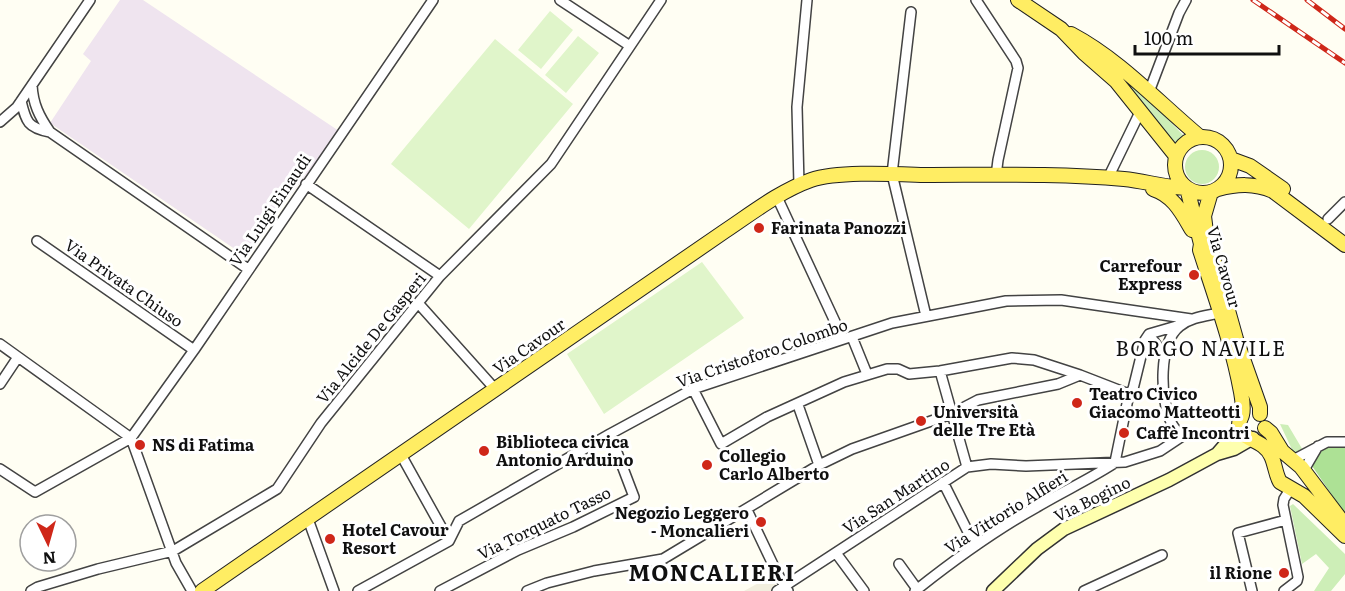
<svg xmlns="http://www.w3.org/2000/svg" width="1345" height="591" font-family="Literata,serif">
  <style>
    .industrial { fill: #efe4ef }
    .green { fill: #cdeeb7 }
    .forest { fill: #ade195 }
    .pitch { fill: #e0f5ca }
    .plaza { fill: #f2efdf }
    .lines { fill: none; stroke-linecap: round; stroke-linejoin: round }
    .street-casing { stroke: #434343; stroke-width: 12 }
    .secondary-casing { stroke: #323232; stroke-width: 15 }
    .primary-casing { stroke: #212121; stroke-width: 16 }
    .street { stroke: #fff; stroke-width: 9 }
    .secondary { stroke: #feffae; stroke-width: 12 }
    .primary { stroke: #ffed63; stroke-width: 14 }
    .rail-casing { stroke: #cf2719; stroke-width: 5 }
    .rail { stroke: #fff; stroke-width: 3; stroke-dasharray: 9; stroke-linecap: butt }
    .poi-dot { fill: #cf2719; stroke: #fff; stroke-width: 2 }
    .labels { text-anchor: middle; stroke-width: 6; stroke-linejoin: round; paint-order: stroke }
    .street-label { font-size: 16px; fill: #101010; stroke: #fff }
    .poi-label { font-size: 16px; font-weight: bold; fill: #101010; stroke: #fff; text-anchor: start }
    .quarter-label { font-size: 20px; letter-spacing: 1.5px; fill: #101010; stroke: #fff }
    .district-label { font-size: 22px; font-weight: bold; letter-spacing: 1.5px; fill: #101010; stroke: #fff }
  </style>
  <rect width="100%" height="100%" fill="#fffef3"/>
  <path class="industrial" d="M120,0H143L339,131L245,256L50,123L91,61L83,54Z"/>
  <path class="green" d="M1112,70L1132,82L1184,136L1175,143Z
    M1185 167a17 17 0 1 1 34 0a17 17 0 1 1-34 0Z
    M1280,424L1288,425L1304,452L1296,458Z
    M1293,504L1345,554V574L1331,591H1314L1329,568L1316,554L1302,564L1290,506Z"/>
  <path class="forest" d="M1324,445L1345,447V514L1310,463Z"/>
  <path class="pitch" d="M550,11L573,30L541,69L518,50Z
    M578,36L599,53L566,93L545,75Z
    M495,39L573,104L469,229L391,164Z
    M702,262L744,318L604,414L567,354Z"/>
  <path class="plaza" d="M777,573L788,591H744Z"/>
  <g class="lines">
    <defs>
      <path id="street" d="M560,0L630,46
        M976,0L1016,61L1018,68L998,160L996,176
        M911,12L892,174L926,316
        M32,85C33,104 39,116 50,132L248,269
        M1149,92L1179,13L1186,0
        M21,101C26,122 28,128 50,132
        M0,122L17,107L90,0
        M1108,178L1141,110
        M306,184L440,276
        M799,185L797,107L807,0
        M777,197L843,339
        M1328,219L1345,202
        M37,241L194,350
        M418,303L495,389
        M852,337L867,374
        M1145,340H1153L1164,356
        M0,344L131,438L176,563L192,591
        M940,371L967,467
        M0,384L18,357
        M693,389L721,444L767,417L844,382L887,369H898L909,374L940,371L1012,358L1034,360L1080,375
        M798,405L819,465
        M400,453L449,541
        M1293,460L1327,442H1345
        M1115,462L1129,394
        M0,469L35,492L131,438L194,350L433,0
        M1304,470L1318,446
        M943,482L975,546
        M747,510L777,573L788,591
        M308,519L334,591
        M836,553L864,591
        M899,564L917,589
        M31,591L38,587L98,569L173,551L277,489L321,423L418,303L440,276L551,164L661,0
        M358,591L449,541L459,521L610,434L693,389L892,323L1006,301L1061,300L1191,319
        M440,591L518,550L573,527L634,497L610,434
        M527,591L547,583L594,571L663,559L819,465L852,449L951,414L978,400L1058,384L1080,375L1129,394L1133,389L1145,340L1149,334L1180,325
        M777,591L967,467L991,464L1026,466L1125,462L1160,451L1181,437C1178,432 1173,427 1171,422C1160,399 1158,343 1180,326C1191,317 1206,316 1219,313
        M915,591C954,560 994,531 1037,507C1062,492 1088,480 1113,464
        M1084,591L1162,555
        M1252,591L1238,533L1286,520
        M1284,591L1297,581L1298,577L1283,505L1284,499L1291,488"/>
      <path id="secondary" d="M1218,453L1237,431L1239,426
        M993,591L1037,549L1064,529L1169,480L1217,454L1234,449L1253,438"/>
      <path id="primary" d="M1018,0L1061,29L1084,53L1116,81L1176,156
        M1071,34C1120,60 1158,102 1200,137
        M1175 165a28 28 0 1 1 56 0a28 28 0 1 1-56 0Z
        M1231,159L1250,166L1283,189
        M1187,188L1201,244L1200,250C1215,297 1232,343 1241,392C1242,398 1244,408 1242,415C1241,419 1238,422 1239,428C1241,437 1256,440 1263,446C1276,456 1273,469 1280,482L1304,496L1345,536
        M1153,189C1173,195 1182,213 1192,230
        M1218,189C1237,184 1254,183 1273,191L1345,245
        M1211,192L1204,216L1206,232L1236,339L1260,407V414
        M1265,428L1271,433L1282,451L1301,467L1345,525
        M202,591L725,231C752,213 780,191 811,180C838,171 894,174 924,175C990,175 1058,173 1124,179C1145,181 1166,188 1187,188"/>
    </defs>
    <use href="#street" class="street-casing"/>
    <use href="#secondary" class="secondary-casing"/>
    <use href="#primary" class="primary-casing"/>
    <use href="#street" class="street"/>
    <use href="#secondary" class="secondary"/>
    <use href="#primary" class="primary"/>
    <defs>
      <path id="rail" d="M1253,0L1345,63
        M1307,0L1345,29"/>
    </defs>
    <use href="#rail" class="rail-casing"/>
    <use href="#rail" class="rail"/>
  </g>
  <g class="poi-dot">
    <circle cx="759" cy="228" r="6"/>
    <circle cx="1194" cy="275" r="6"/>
    <circle cx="1077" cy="403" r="6"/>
    <circle cx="921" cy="421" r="6"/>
    <circle cx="1124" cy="433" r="6"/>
    <circle cx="140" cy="445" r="6"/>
    <circle cx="484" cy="451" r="6"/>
    <circle cx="707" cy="465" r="6"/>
    <circle cx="761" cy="522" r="6"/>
    <circle cx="330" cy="539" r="6"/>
    <circle cx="1284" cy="573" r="6"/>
  </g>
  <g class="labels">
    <g class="street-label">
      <text transform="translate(270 210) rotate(-56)" y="6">Via Luigi Einaudi</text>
      <text transform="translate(1224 267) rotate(74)" y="6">Via Cavour</text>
      <text transform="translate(124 283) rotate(35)" y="6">Via Privata Chiuso</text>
      <text transform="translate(371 338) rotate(-51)" y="6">Via Alcide De Gasperi</text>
      <text transform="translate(529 346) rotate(-35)" y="6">Via Cavour</text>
      <text transform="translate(762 353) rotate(-19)" y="6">Via Cristoforo Colombo</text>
      <text transform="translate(896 496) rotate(-33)" y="6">Via San Martino</text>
      <text transform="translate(1092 499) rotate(-26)" y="6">Via Bogino</text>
      <text transform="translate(1006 512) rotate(-32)" y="6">Via Vittorio Alfieri</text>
      <text transform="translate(544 523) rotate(-26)" y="6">Via Torquato Tasso</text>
    </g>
    <g class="poi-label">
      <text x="771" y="234">Farinata Panozzi</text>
      <text x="1182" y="272" text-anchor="end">Carrefour<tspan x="1182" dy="18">Express</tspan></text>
      <text x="1089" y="400">Teatro Civico<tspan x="1089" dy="18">Giacomo Matteotti</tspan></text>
      <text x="933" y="418">Università<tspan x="933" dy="18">delle Tre Età</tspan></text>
      <text x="1136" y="439">Caffè Incontri</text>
      <text x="496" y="448">Biblioteca civica<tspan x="496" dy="18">Antonio Arduino</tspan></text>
      <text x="152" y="451">NS di Fatima</text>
      <text x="719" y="462">Collegio<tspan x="719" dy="18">Carlo Alberto</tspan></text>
      <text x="749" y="519" text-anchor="end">Negozio Leggero<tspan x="749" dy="18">- Moncalieri</tspan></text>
      <text x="342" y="536">Hotel Cavour<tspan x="342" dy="18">Resort</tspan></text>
      <text x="1272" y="579" text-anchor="end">il Rione</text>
    </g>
    <g class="quarter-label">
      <text x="1201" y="356">BORGO NAVILE</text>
    </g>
    <g class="district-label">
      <text x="712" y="581">MONCALIERI</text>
    </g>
  </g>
  <g transform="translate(48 543) rotate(175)"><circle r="28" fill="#ffffff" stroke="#9f9f9f" stroke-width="1.5"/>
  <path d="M0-4.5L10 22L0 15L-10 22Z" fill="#cf2719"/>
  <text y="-9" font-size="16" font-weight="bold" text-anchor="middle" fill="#101010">N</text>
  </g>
  <path d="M1135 45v9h144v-9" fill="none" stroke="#101010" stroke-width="3"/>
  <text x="1144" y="45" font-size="18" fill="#101010" stroke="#ffffff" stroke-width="4.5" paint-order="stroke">100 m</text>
</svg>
